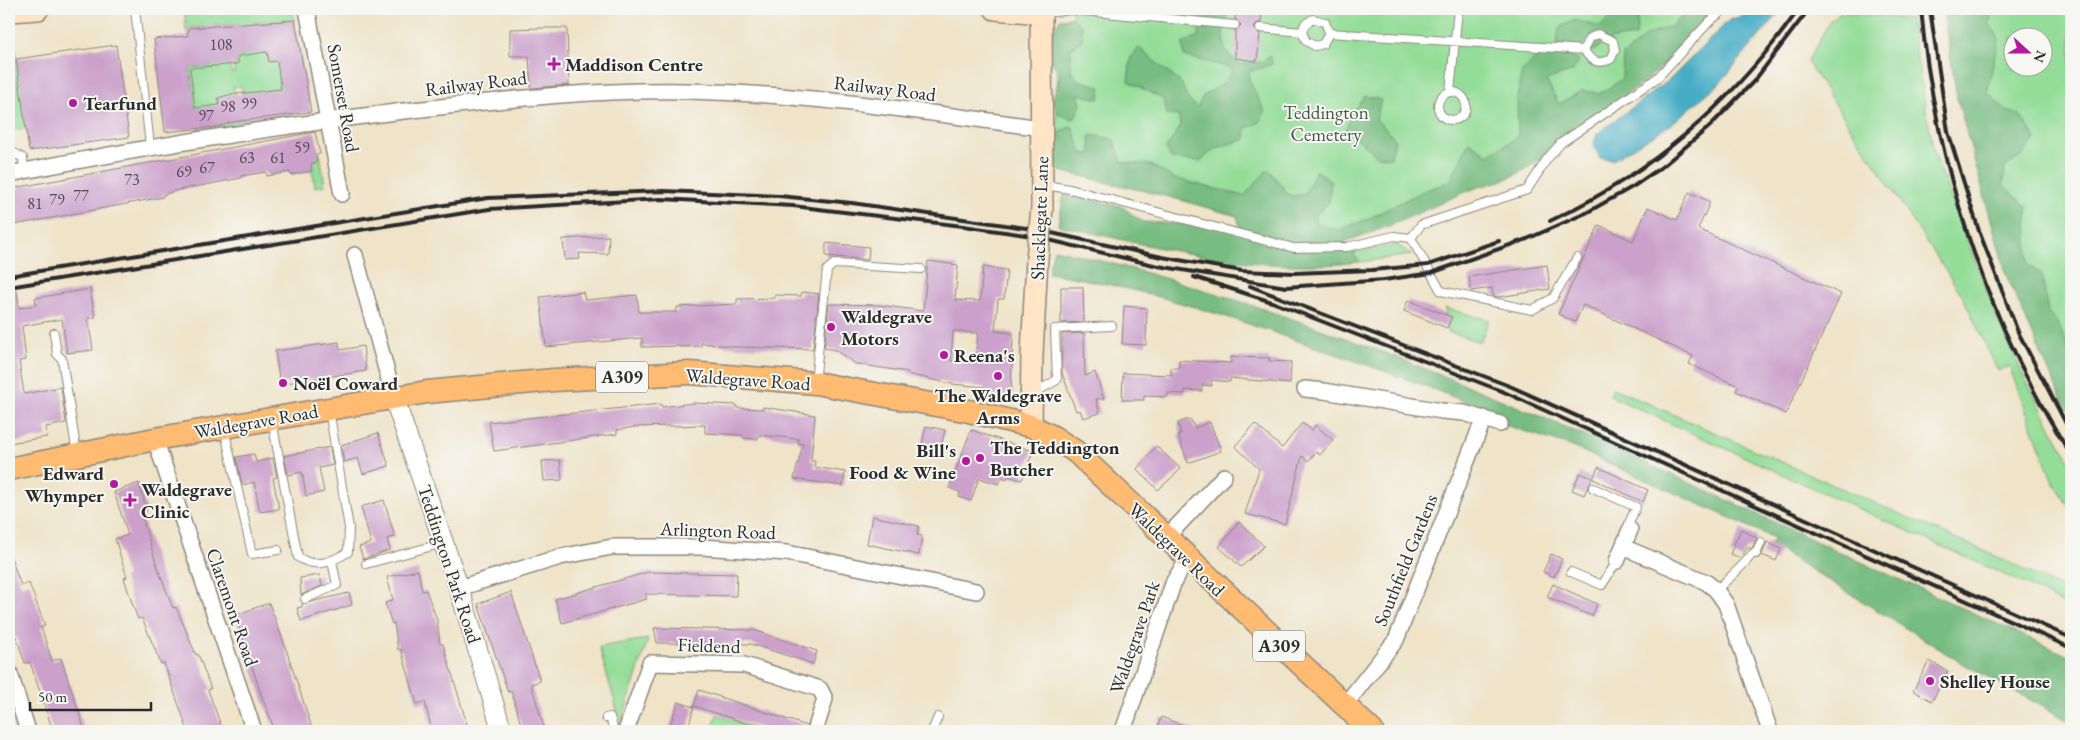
<svg xmlns="http://www.w3.org/2000/svg" width="2080" height="740" font-family="'EB Garamond',serif">
  <style>
    .green { fill: #94dd99; stroke: #608462; fill-rule: evenodd }
    .forest { fill: #77bc81; stroke: #517456 }
    .water { fill: #46adc5; stroke: #386c78 }
    .building { fill: #cba0cb; fill-rule: evenodd }
    .lines { fill: none; stroke-linecap: round; stroke-linejoin: round }
    .service-casing { stroke: #8d877a; stroke-width: 10 }
    .minor-casing { stroke: #8d877a; stroke-width: 18 }
    .tertiary-casing { stroke: #8d877a; stroke-width: 21 }
    .secondary-casing { stroke: #8d877a; stroke-width: 24 }
    .primary-casing { stroke: #8d877a; stroke-width: 25 }
    .service { stroke: #fff; stroke-width: 8 }
    .minor { stroke: #fff; stroke-width: 15 }
    .tertiary { stroke: #fff; stroke-width: 19 }
    .secondary { stroke: #ffe4c6; stroke-width: 21 }
    .primary { stroke: #febb71; stroke-width: 22 }
    .rail { stroke: #2b2b2b; stroke-width: 4 }
    .secondary-bridge-casing { stroke: #8d877a; stroke-width: 24; stroke-linecap: butt }
    .secondary-bridge { stroke: #ffe4c6; stroke-width: 21 }
    .poi-dot { fill: #b5179e; stroke: #f6f6f2; stroke-width: 2 }
    .labels { text-anchor: middle; stroke-width: 4; stroke-linejoin: round; paint-order: stroke }
    .number-label { font-size: 16px; fill: #534853 }
    .shield { fill: #f6f6f2; stroke: #686867; stroke-width: 1 }
    .shield-label { font-size: 18px; font-weight: bold; fill: #2b2b2b }
    .poi-label { font-size: 19px; font-weight: bold; fill: #2b2b2b; stroke: #f6f6f2; text-anchor: start }
    .street-label { font-size: 19px; fill: #2b2b2b; stroke: #f6f6f2 }
    .park-label { font-size: 19px; fill: #455846; stroke: #f6f6f2 }
  </style>
  <rect width="100%" height="100%" fill="#f6f6f2"/>
  <filter id="ink" filterUnits="userSpaceOnUse"><feTurbulence type="fractalNoise" baseFrequency=".02" numOctaves="2"/><feDisplacementMap in="SourceGraphic" scale="10" xChannelSelector="R" yChannelSelector="G"/><feConvolveMatrix kernelMatrix="1 2 1 2 8 2 1 2 1" color-interpolation-filters="sRGB"/></filter>
  <filter id="wash" filterUnits="userSpaceOnUse"><feTurbulence type="fractalNoise" baseFrequency=".0096" numOctaves="4" result="noise"/><feDisplacementMap in="SourceGraphic" scale="20" xChannelSelector="R" yChannelSelector="G"/><feGaussianBlur stdDeviation="1.12" result="paint"/><feColorMatrix in="noise" values="0 0 0 0 0 0 0 0 0 0 0 0 0 0 0 0 0 1.4 0 .05"/><feComposite in="paint" operator="in"/></filter>
  <g filter="url(#wash)">
    <rect width="100%" height="100%" fill="#efe3c8"/>
    <path class="green" d="M270,9H292L295,20L253,23L262,53L267,52L269,62L277,61L275,46L288,78L279,80L280,85L290,83V117L198,133L190,65H192L193,68L212,66L205,27L189,28V31H186L185,14ZM214,25H242L243,56H238L234,63V73H231L229,62L214,63ZM241,86L243,95L273,106L274,118L248,120C246,104 237,102 233,87Z
      M1073,9H1699L1594,108L1336,244L1170,197L1056,170L1058,31C1060,22 1063,18 1072,16Z
      M1960,9H2071V393L2021,293ZM2012,38H2042V68H2012Z
      M1841,12L1910,19L1934,153L1997,318L2025,379L2071,463V510L2053,482L2009,366L1998,371L1962,295L1807,62L1831,19Z
      M9,25H12L26,128L9,131V66H11Z
      M316,155H320L325,185L315,187L311,164Z
      M1397,245L1412,255L1359,262L1351,253Z
      M1445,308L1489,320L1480,342L1448,332Z
      M1613,388L1998,557L2071,593V608L2027,585L1610,396Z
      M648,639L621,724L599,647Z
      M717,715L762,731H711Z"/>
    <path class="forest" d="M1196,9H1229L1223,29L1225,50L1238,64L1262,62L1271,56L1272,64L1249,72V80L1265,112L1259,123L1246,128L1245,140C1227,144 1213,147 1201,161L1171,159L1166,148L1181,126L1178,116L1167,114L1163,99L1128,81L1131,57L1139,48L1182,84L1187,98L1197,108L1204,95L1223,84L1232,72L1227,67L1184,56L1183,43L1199,37L1200,15Z
      M1608,9H1639L1636,36C1617,39 1610,36 1594,51L1557,44L1559,28L1575,20L1600,27L1610,17Z
      M1687,9H1709C1680,63 1626,94 1579,129C1557,146 1536,165 1511,177C1497,183 1481,185 1468,191C1426,209 1388,229 1345,241L1359,262C1259,275 1155,247 1058,225L1064,195L1121,206L1143,222L1240,227L1237,216L1170,197L1056,170L1058,133L1072,126L1082,153L1091,154L1090,135L1113,139L1122,162L1151,165L1173,178L1244,196L1268,169L1290,196L1305,194L1316,170L1331,181L1329,202L1316,214L1317,224L1338,230L1368,219L1419,193L1450,181L1469,142L1488,155L1518,137L1517,99L1522,71L1543,52L1579,59L1573,71L1546,80L1559,104L1582,91L1601,93L1622,79L1623,55L1646,36L1672,26Z
      M1953,9H1998L1993,10L1989,23L1999,38L1987,92L2006,111L2019,114L2036,138L2022,156L2005,167L2003,185L2027,207L2028,264L2042,275L2048,312L2058,324L2071,354V414L2059,394L2007,277L1957,98L1943,10Z
      M1072,18L1082,27V40L1071,49V71L1078,80L1101,87L1099,99L1078,94L1081,105L1074,119L1060,115L1052,102C1054,91 1060,84 1060,72L1051,63L1053,32L1060,19Z
      M1365,96L1381,100L1376,119L1395,139L1391,158L1378,156L1346,129L1350,116Z
      M1054,249C1309,309 1549,417 1785,527C1880,571 1976,614 2071,657V722L1962,663L1770,544L1774,538L1573,447L1505,425L1507,419C1444,392 1380,369 1315,347C1228,316 1139,287 1048,273Z"/>
    <path class="water" d="M1762,9H1777L1780,12L1720,83L1670,125L1613,160L1600,158L1593,145L1597,134L1670,79L1729,20Z"/>
    <g id="blocks">
      <path class="building" d="M1239,9H1262L1261,22L1256,24L1254,28L1260,34L1257,61L1235,58V31L1241,25L1235,19L1236,11H1239Z
        M295,20L311,112L233,122L216,127L165,132L154,39L187,36L189,28ZM267,52L269,62L277,61L281,89L228,95L218,98L219,105L195,108L190,68L238,64V56Z
        M542,28H567L569,85L531,88L529,56H510V29Z
        M116,45L129,137L29,151L16,59Z
        M315,132L320,154L316,155L317,162L311,164L312,171L291,175L290,172L267,176L266,172L241,176V178L174,191L163,195V197L9,226V189Z
        M1689,192L1710,202L1698,229L1841,294L1786,414L1736,391L1738,386L1689,364L1693,356L1583,305L1575,322L1558,314L1599,225L1633,241L1648,207L1677,220Z
        M609,236L608,254L579,253L580,259L565,260L563,239Z
        M826,243L869,247L868,260L826,256Z
        M928,261L958,265L955,300L980,301L983,267L1007,270L1004,299H998L995,331L1013,333L1011,393L1008,397L984,395V387L952,384L907,374L908,372L856,364L835,350L824,348L829,304L879,305L923,311ZM953,331L978,333L975,363L951,361Z
        M1547,265L1550,289L1499,297L1493,296L1492,288L1471,291L1469,277Z
        M1061,287H1083L1084,322L1061,323Z
        M90,289L95,318H88L93,350L67,353L62,319L22,326L26,360L19,361L24,394L61,387L66,423L46,427L47,437L9,443V291H17L19,308L36,305L35,298Z
        M583,292L585,300L637,295L639,312H677V307L737,304V299L775,298V295L801,296L802,292L819,294L813,349L738,347L701,343V346L680,347V346L642,347V338L546,347L540,297Z
        M1408,300L1452,317L1447,328L1404,311Z
        M1124,306L1147,308L1146,345L1122,344Z
        M1084,333L1085,376L1095,372L1104,399H1096L1100,413L1083,418L1080,410L1076,411L1062,373V334Z
        M339,342L340,350L363,346L366,371L280,384L275,351Z
        M1231,357L1270,358L1269,361L1291,362L1290,384L1230,378V382L1211,380L1212,386L1202,385V391L1185,390V394L1168,393V397L1144,396V400H1122L1123,373L1171,375V368H1179V360L1231,363Z
        M694,403L737,405V408L763,409V407L815,415L811,461H815L814,467L845,472L843,486L794,479L803,444L798,443L799,439L759,435L758,439L743,438V435L705,433V425L635,427L617,430V434L494,451L489,422L661,404V407Z
        M1186,420H1191L1195,428L1210,422L1221,451L1188,463L1178,435L1181,434L1178,423Z
        M1302,423L1312,430L1315,425L1333,440L1320,455L1316,452L1308,461L1302,456L1285,524L1245,514L1259,469L1235,446L1255,424L1282,448Z
        M926,426L945,430L940,451L934,450L933,455L920,453Z
        M971,430L1033,451L1022,480L1008,476L1007,479L1002,477L999,484L979,478L971,501L959,497L960,492L949,488Z
        M378,433L389,466L363,474L358,458L344,462L341,445Z
        M1156,446L1181,469L1158,490L1137,469Z
        M330,447L333,465L319,468L324,492L306,496L302,472L288,475L284,456Z
        M254,454L256,462L273,458L277,477L273,478L279,509L260,512L254,482L242,485L236,457Z
        M560,460L562,480L544,481L542,461Z
        M1598,467L1648,490L1643,502L1593,479Z
        M1580,473L1592,478L1584,495L1572,490Z
        M139,483L147,511L141,513L157,566L173,608L176,607L196,655L198,654L211,689L208,690L223,731H188L164,663L161,664L142,618L138,619L133,606L124,578L127,577L115,539L128,535L114,492Z
        M384,500L395,537L387,539L390,550L363,559L359,547L371,543L361,507Z
        M872,516L919,526L917,535L922,536L919,555L867,544Z
        M1239,522L1264,546L1241,567L1219,547Z
        M1741,529L1757,538L1752,548H1747L1741,558L1730,554Z
        M1767,542L1781,549L1776,561L1762,555Z
        M1551,554L1562,559L1554,577L1543,572Z
        M9,557H11L21,586L29,583L45,626L41,627L52,661L61,658L85,731H53L30,662L25,663L16,636L9,639Z
        M418,570L422,591L426,590L437,620L440,644H443L469,731H432L425,702L417,704L401,649L398,650L394,623L392,624L385,603L393,600L387,577Z
        M648,572L737,574L736,596L645,594L647,599L562,623L555,599Z
        M320,575L322,586L301,595L300,578Z
        M1553,584L1597,604L1592,616L1547,597Z
        M511,592L540,681L531,684L545,731H523L511,691L508,692L478,604Z
        M349,593L352,605L301,621L297,608L302,607V604Z
        M269,603L283,640L313,731H275L262,697L235,615Z
        M654,628L754,630L817,651L813,664L751,644L657,643Z
        M1929,661L1948,671L1932,701L1913,691Z
        M699,690L807,726L806,731H770L694,706Z
        M678,702L694,707L687,731H668Z
        M1161,717L1196,730V731H1156Z"/>
    </g>
  </g>
  <g filter="url(#ink)">
    <use href="#blocks" fill-opacity="0" stroke="#8d877a" stroke-width="1"/>
    <g class="lines">
      <defs>
        <path id="service" d="M135,9L150,146
          M1043,13L1073,10L1235,25
          M1260,28L1302,32
          M1329,33L1325,22L1313,19L1305,24L1302,32L1306,41L1315,46L1323,44L1329,33L1584,50C1591,62 1599,65 1611,59L1615,50L1613,41L1598,34L1590,38L1584,50
          M1438 106a14 14 0 1 1 28 0a14 14 0 1 1-28 0Z
          M1450,92L1458,9
          M9,150L23,158L24,171
          M1044,185L1070,189L1294,248L1347,247L1394,236L1411,238L1441,291L1532,310L1553,298L1577,258
          M1411,238L1421,225L1527,190L1547,159L1561,143L1657,78L1709,22L1725,9
          M54,333L57,354L62,359L77,454
          M815,382L827,270L834,264L921,269
          M1034,393L1057,380L1055,329L1112,326
          M272,421L298,557C315,569 332,562 348,552L349,528L329,410
          M224,428L252,554L278,550
          M1593,488L1636,507L1629,523L1630,530
          M366,564L444,543
          M1571,572L1602,585L1617,561
          M1716,590C1730,577 1740,570 1752,554H1756L1761,542
          M305,599L337,585L332,561
          M606,718L610,717L614,731
          M932,731L938,717"/>
        <path id="minor" d="M307,9L342,194
          M9,174C137,148 266,128 396,112C493,101 590,89 688,91C806,94 924,112 1041,128
          M355,255L394,398
          M1305,389L1324,391L1442,411L1464,413L1500,424
          M155,439L254,731
          M1166,538L1224,476
          M1623,547L1706,582L1716,590L1726,604L1770,731
          M1617,561L1630,530
          M459,588L560,557L612,547H702L787,553L976,591
          M9,671L28,731
          M1344,706L1396,640L1484,418
          M626,731L650,663L744,665L820,689L825,699L815,731
          M1123,731L1174,581L1188,559"/>
        <path id="tertiary" d="M394,398L459,588L502,731"/>
        <path id="secondary" d="M995,9L1041,13L1042,208
          M9,11L38,9
          M1031,426L1032,354L1037,259"/>
        <path id="primary" d="M9,469L155,439L427,392L554,380L689,373L815,383L969,411L1031,426L1053,437L1076,452L1372,731"/>
      </defs>
      <use href="#service" class="service-casing"/>
      <use href="#minor" class="minor-casing"/>
      <use href="#tertiary" class="tertiary-casing"/>
      <use href="#secondary" class="secondary-casing"/>
      <use href="#primary" class="primary-casing"/>
      <use href="#service" class="service"/>
      <use href="#minor" class="minor"/>
      <use href="#tertiary" class="tertiary"/>
      <use href="#secondary" class="secondary"/>
      <use href="#primary" class="primary"/>
      <path class="rail" d="M1921,9C1935,165 1987,322 2071,455
        M1930,9L1948,132L1979,231L2018,332L2071,433
        M1550,221C1655,171 1732,103 1799,9
        M9,276L488,198L663,191L779,196L852,203L1033,229L1162,257L1242,271L1294,273L1372,270L1428,265L1499,241
        M1194,277L1272,302L1504,392L2071,648
        M1250,286L1512,387L2071,638
        M9,287L489,209L661,199L793,206L963,226L1032,236L1158,266L1286,287L1384,280L1431,273L1527,239L1586,213L1634,186L1663,166L1709,127L1755,80L1809,9"/>
      <defs>
        <path id="secondary-bridge" d="M1037,259L1042,208"/>
      </defs>
      <use href="#secondary-bridge" class="secondary-bridge-casing"/>
      <use href="#secondary-bridge" class="secondary-bridge"/>
    </g>
  </g>
  <g class="poi-dot">
    <path d="M551.5 56.5h5v5h5v5h-5v5h-5v-5h-5v-5h5z"/>
    <circle cx="73" cy="103" r="5"/>
    <circle cx="831" cy="327" r="5"/>
    <circle cx="944" cy="355" r="5"/>
    <circle cx="998" cy="376" r="5"/>
    <circle cx="283" cy="383" r="5"/>
    <circle cx="980" cy="458" r="5"/>
    <circle cx="966" cy="461" r="5"/>
    <circle cx="114" cy="484" r="5"/>
    <path d="M127.5 492.5h5v5h5v5h-5v5h-5v-5h-5v-5h5z"/>
    <circle cx="1930" cy="681" r="5"/>
  </g>
  <g class="labels">
    <g class="number-label">
      <text x="221" y="50">108</text>
      <text x="249" y="109">99</text>
      <text x="228" y="112">98</text>
      <text x="206" y="121">97</text>
      <text x="302" y="153">59</text>
      <text x="247" y="163">63</text>
      <text x="278" y="163">61</text>
      <text x="207" y="173">67</text>
      <text x="184" y="177">69</text>
      <text x="132" y="185">73</text>
      <text x="81" y="201">77</text>
      <text x="57" y="205">79</text>
      <text x="35" y="209">81</text>
    </g>
    <g class="shield">
      <rect x="596" y="361.5" width="52" height="31" rx="4"/>
      <rect x="1253" y="630.5" width="52" height="31" rx="4"/>
    </g>
    <g class="shield-label">
      <text x="622" y="383">A309</text>
      <text x="1279" y="652">A309</text>
    </g>
    <g class="poi-label">
      <text x="565" y="71">Maddison Centre</text>
      <text x="83" y="110">Tearfund</text>
      <text x="841" y="323">Waldegrave<tspan x="841" dy="22">Motors</tspan></text>
      <text x="954" y="362">Reena's</text>
      <text x="293" y="390">Noël Coward</text>
      <text x="998" y="402" text-anchor="middle">The Waldegrave<tspan x="998" dy="22">Arms</tspan></text>
      <text x="990" y="454">The Teddington<tspan x="990" dy="22">Butcher</tspan></text>
      <text x="956" y="457" text-anchor="end">Bill's<tspan x="956" dy="22">Food &amp; Wine</tspan></text>
      <text x="104" y="480" text-anchor="end">Edward<tspan x="104" dy="22">Whymper</tspan></text>
      <text x="141" y="496">Waldegrave<tspan x="141" dy="22">Clinic</tspan></text>
      <text x="1940" y="688">Shelley House</text>
    </g>
    <g class="street-label">
      <text transform="translate(476 83) rotate(-7)" y="7">Railway Road</text>
      <text transform="translate(885 88) rotate(7)" y="7">Railway Road</text>
      <text transform="translate(344 98) rotate(80)" y="7">Somerset Road</text>
      <text transform="translate(1039 218) rotate(-88)" y="7">Shacklegate Lane</text>
      <text transform="translate(748 379) rotate(4)" y="7">Waldegrave Road</text>
      <text transform="translate(256 421) rotate(-10)" y="7">Waldegrave Road</text>
      <text transform="translate(718 530) rotate(2)" y="7">Arlington Road</text>
      <text transform="translate(1177 549) rotate(44)" y="7">Waldegrave Road</text>
      <text transform="translate(1405 560) rotate(-68)" y="7">Southfield Gardens</text>
      <text transform="translate(450 564) rotate(72)" y="7">Teddington Park Road</text>
      <text transform="translate(233 607) rotate(71)" y="7">Claremont Road</text>
      <text transform="translate(1134 637) rotate(-71)" y="7">Waldegrave Park</text>
      <text transform="translate(709 645) rotate(2)" y="7">Fieldend</text>
    </g>
    <g class="park-label">
      <text x="1326" y="119">Teddington<tspan x="1326" dy="22">Cemetery</tspan></text>
    </g>
  </g>
  <rect width="2080" height="740" fill="none" stroke="#f6f6f2" stroke-width="30"/>
  <g transform="translate(2028 52) rotate(111)"><circle r="24" fill="#f6f6f2" stroke="#a5a5a2"/>
  <path d="M0-4L9 19L0 12L-9 19Z" fill="#b5179e"/>
  <text y="-8" font-size="14" font-weight="bold" text-anchor="middle" fill="#2b2b2b">N</text>
  </g>
  <path d="M30 702v8h121v-8" fill="none" stroke="#2b2b2b" stroke-width="2.5"/>
  <text x="38" y="702" font-size="15" fill="#2b2b2b" stroke="#f6f6f2" stroke-width="4" paint-order="stroke">50 m</text>
</svg>
